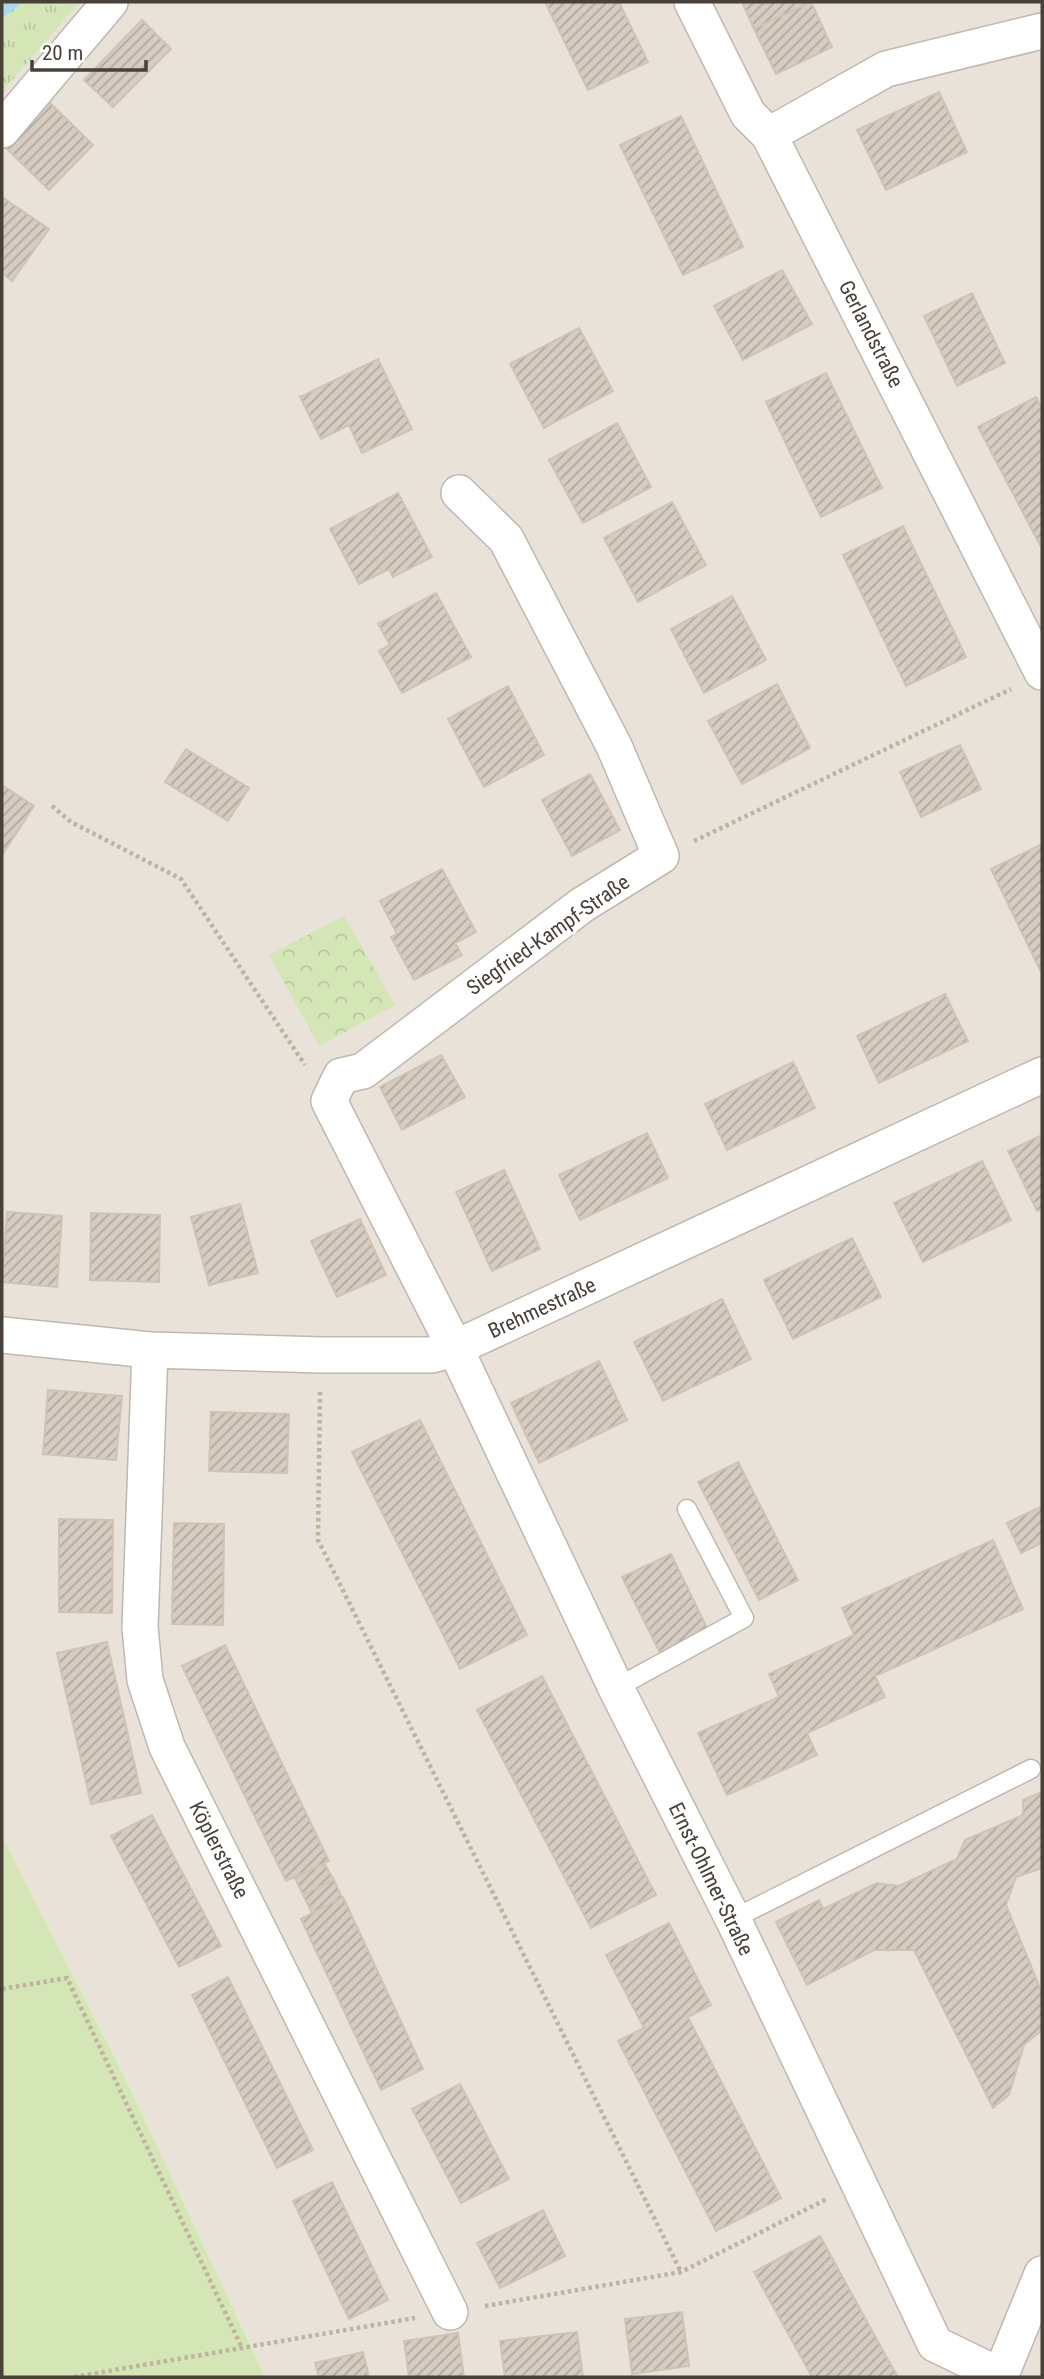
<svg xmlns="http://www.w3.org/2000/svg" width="1044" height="2379" font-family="'Roboto Condensed',sans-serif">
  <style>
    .residential { fill: #e8e2d9 }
    .grass { fill: url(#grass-tufts) }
    .forest { fill: url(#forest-crowns) }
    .garden { fill: #d4e6b6 }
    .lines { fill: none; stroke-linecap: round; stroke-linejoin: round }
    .stream { stroke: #abd8ed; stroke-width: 10 }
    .building { fill: url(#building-hatch); stroke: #d0c3b4; stroke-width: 2 }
    .service-casing { stroke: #c0b8ae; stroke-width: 21 }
    .minor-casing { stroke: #c0b8ae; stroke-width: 38 }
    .path { stroke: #c1b29f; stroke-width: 4.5; stroke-dasharray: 3.5 3.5; stroke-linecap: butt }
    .service { stroke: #fff; stroke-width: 18 }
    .minor { stroke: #fff; stroke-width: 35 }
    .labels { text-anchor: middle; stroke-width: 6; stroke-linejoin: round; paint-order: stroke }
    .street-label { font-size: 21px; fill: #484139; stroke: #fff }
  </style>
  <defs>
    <pattern id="grass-tufts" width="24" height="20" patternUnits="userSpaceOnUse" patternTransform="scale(1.75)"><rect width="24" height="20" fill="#d4e6b6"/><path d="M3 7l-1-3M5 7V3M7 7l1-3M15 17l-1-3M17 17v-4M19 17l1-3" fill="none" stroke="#b8c69d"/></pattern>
    <pattern id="forest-crowns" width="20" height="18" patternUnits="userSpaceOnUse" patternTransform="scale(1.75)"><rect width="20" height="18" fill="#d4e6b6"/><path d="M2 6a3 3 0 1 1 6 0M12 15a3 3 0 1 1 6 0" fill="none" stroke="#b8c69d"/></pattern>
    <pattern id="building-hatch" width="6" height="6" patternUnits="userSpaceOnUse" patternTransform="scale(1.75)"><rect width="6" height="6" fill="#d6ccc1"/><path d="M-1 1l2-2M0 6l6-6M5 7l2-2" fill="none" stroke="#b0a79e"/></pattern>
  </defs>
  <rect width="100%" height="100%" fill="#f4f1eb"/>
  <path class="residential" d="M80,2H1042V2377H265L127,2082L2,1836V92Z"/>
  <path class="grass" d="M2,2H80L2,92Z"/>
  <path class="forest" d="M344,916L395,1005L319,1046L269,955Z"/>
  <path class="garden" d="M2,1836L127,2082L265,2377H2Z"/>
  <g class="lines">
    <path class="stream" d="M2,12L15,2"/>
  </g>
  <path class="building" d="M545,2H619L648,62L588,90Z
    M742,2H811L754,29Z
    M811,2L832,47L776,74L754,29Z
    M142,20L171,49L113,107L84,80Z
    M939,92L967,152L886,190L857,130Z
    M49,102L93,145L49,190L5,147Z
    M681,116L743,247L683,275L620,145Z
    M2,197L49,229L12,281L2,273Z
    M782,270L812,324L743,360L714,306Z
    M972,293L1005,363L957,386L924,316Z
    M579,328L613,391L544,428L510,364Z
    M378,359L412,429L362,453L349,425L321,439L300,397Z
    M826,373L882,488L821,517L766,402Z
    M1036,397L1042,409V543L1040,545L978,427Z
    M617,423L651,487L583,523L549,460Z
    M398,493L432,557L393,577L389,569L359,584L330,529Z
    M672,502L706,565L638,602L604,538Z
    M903,526L966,657L906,686L843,555Z
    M436,593L471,657L402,693L379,651L390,645L378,624Z
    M732,596L766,660L704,693L671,629Z
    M777,684L810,748L742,784L708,721Z
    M508,686L544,755L484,787L448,719Z
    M960,745L981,789L921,817L900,772Z
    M186,749L249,788L228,821L165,782Z
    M590,774L620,830L572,856L542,800Z
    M2,785L34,806L2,855Z
    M1042,844V974L991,869Z
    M442,869L476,932L455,943L462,955L414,980L391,937L397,934L380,901Z
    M945,994L968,1041L879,1083L857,1036Z
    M441,1055L465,1097L402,1130L380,1087Z
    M793,1062L815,1108L727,1150L705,1104Z
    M647,1133L668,1178L580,1220L559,1175Z
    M1042,1135V1208L1037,1211L1008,1151Z
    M982,1161L1011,1220L923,1262L894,1203Z
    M504,1170L540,1249L492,1271L456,1192Z
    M240,1204L258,1273L209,1285L191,1217Z
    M7,1212L62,1216L57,1287L2,1282Z
    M91,1213L160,1215L159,1282L90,1280Z
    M360,1219L386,1275L337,1297L311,1241Z
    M852,1238L881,1297L793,1339L764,1280Z
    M722,1299L751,1359L663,1401L634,1342Z
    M599,1361L627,1420L539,1463L511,1403Z
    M48,1390L122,1396L116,1460L43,1454Z
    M211,1412L289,1414L287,1473L209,1471Z
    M420,1420L527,1635L460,1669L352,1452Z
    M738,1462L798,1580L759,1600L698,1482Z
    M1042,1506V1543L1021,1553L1007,1523Z
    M59,1519L113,1520L112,1613L59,1612Z
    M174,1523L224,1524L223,1625L172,1624Z
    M993,1540L1023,1609L875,1676L885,1697L807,1733L817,1755L727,1795L698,1733L779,1697L769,1674L854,1635L842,1608Z
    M671,1554L710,1634L662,1657L622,1577Z
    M107,1642L141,1793L91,1804L57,1653Z
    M225,1645L329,1861L286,1881L182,1666Z
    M542,1676L656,1895L591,1928L477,1710Z
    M1042,1792V1868L1016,1877L1006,1905L1042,1993V2030L1024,2045L1009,2095L993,2108L914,1950H874L807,1985L776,1922L819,1900L823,1909L877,1883L899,1886L957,1859L965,1840L1023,1815V1800Z
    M152,1815L221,1946L179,1967L111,1836Z
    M324,1863L334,1880L303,1895L295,1878Z
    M334,1880L342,1898L312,1913L303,1895Z
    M343,1897L423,2069L381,2090L301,1919Z
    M669,1923L711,2005L688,2017L781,2198L716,2231L618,2041L644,2028L606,1955Z
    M228,1977L313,2150L277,2168L192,1995Z
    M460,2084L509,2179L461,2203L412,2109Z
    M332,2182L388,2300L349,2319L293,2201Z
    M543,2210L565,2256L500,2288L477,2243Z
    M820,2236L887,2358L898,2377H812L754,2272Z
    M682,2312L689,2366L632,2374L625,2319Z
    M577,2332L583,2377H505L500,2341Z
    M458,2333L464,2377H409L404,2341Z
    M363,2352L369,2377H319L315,2363Z"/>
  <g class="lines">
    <defs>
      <path id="service" d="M616,1688L744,1618L687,1509
        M733,1919L1031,1769"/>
      <path id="minor" d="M692,2L748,114L769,135L1042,672
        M2,130L110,2
        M769,135L886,69L1042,31
        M459,493L506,539L614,746L661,856L582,905L363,1071L341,1076L329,1101L455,1348L616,1688L733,1919L935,2344L1001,2376
        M2,1335L150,1350L321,1355H432L455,1348L1042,1075
        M150,1350L140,1627L145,1680L167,1747L450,2312
        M1000,2377L1042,2274"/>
    </defs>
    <use href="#service" class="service-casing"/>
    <use href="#minor" class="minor-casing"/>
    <path class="path" d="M52,806L71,822L181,879L305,1065
      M694,841L1011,689
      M320,1392L318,1540L681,2272
      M2,1989L67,1978L242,2348
      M485,2306L681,2272L827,2199
      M74,2377L415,2318"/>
    <use href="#service" class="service"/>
    <use href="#minor" class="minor"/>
  </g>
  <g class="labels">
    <g class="street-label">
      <text transform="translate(871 334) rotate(63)" y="7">Gerlandstraße</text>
      <text transform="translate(548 935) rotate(-35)" y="7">Siegfried-Kampf-Straße</text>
      <text transform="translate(542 1308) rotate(-25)" y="7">Brehmestraße</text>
      <text transform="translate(219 1850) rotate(63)" y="7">Köplerstraße</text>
      <text transform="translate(711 1879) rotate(64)" y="7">Ernst-Ohlmer-Straße</text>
    </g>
  </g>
  <rect width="1044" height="2379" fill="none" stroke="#484139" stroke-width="7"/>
  <path d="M32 60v10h114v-10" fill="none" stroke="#484139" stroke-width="3.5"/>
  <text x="42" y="60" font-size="21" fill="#484139" stroke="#ffffff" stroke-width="5" paint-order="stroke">20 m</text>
</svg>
